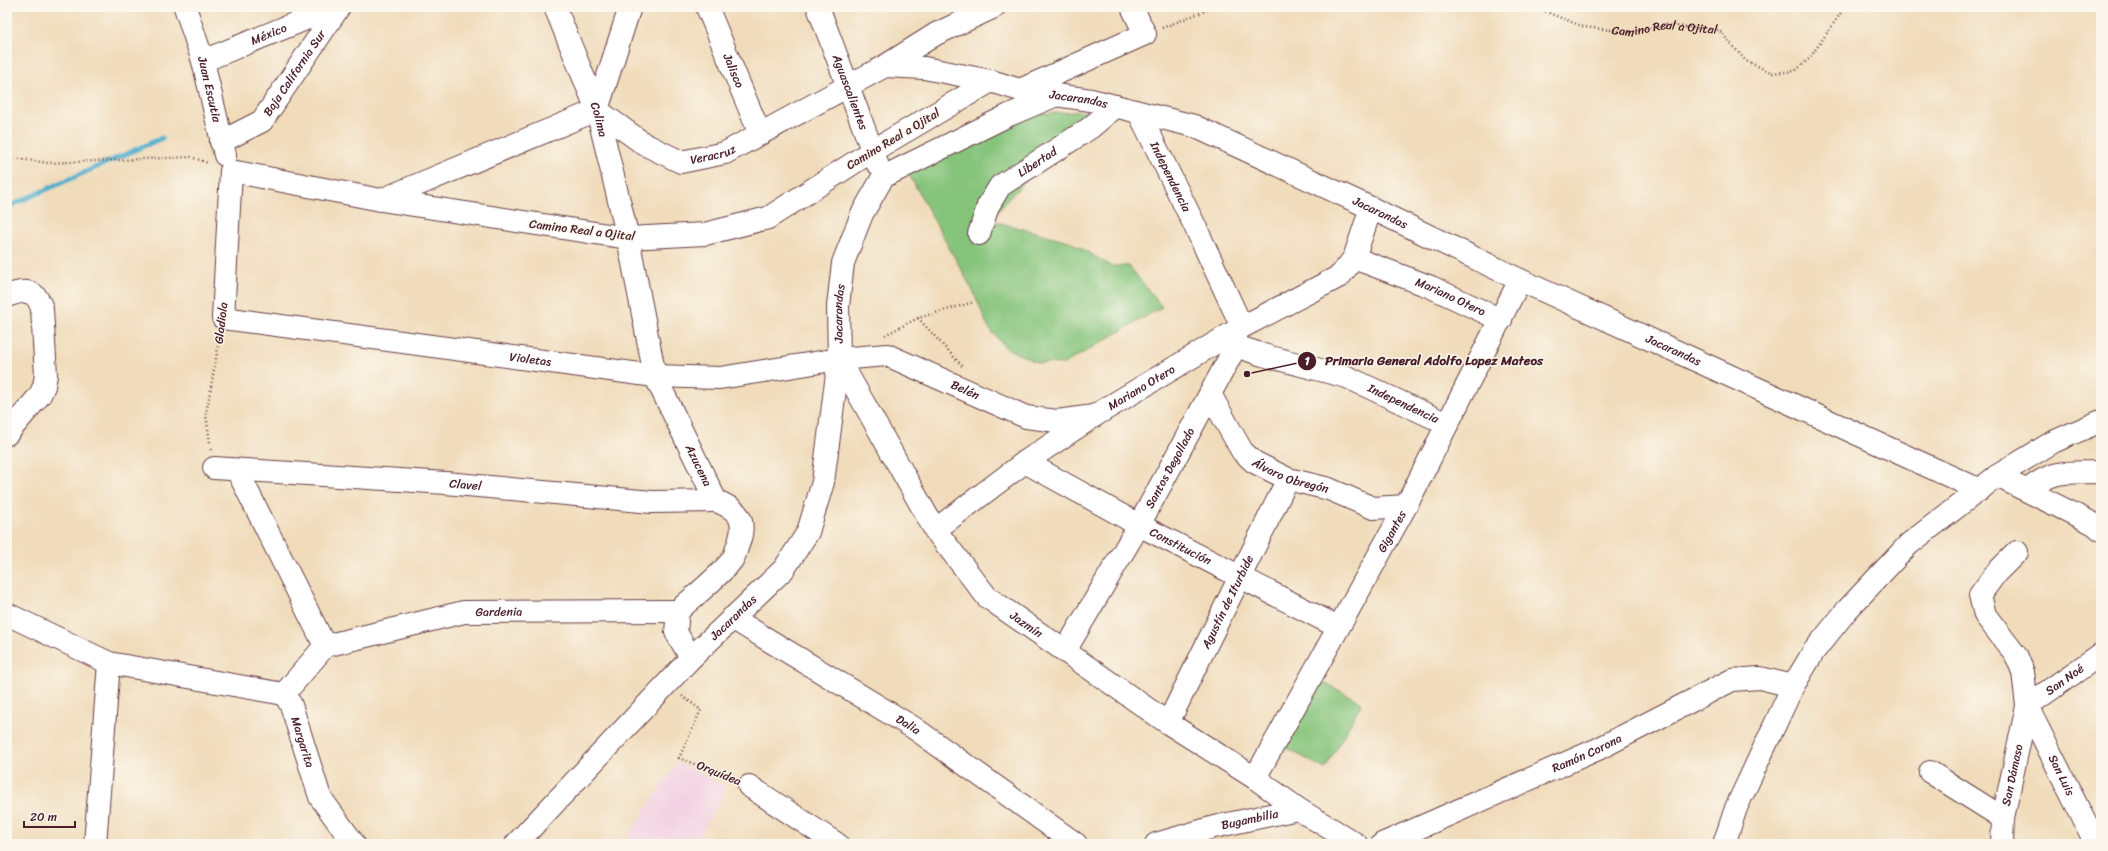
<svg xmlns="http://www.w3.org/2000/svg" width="2108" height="851" font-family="Sriracha,sans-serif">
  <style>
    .built { fill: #f2cfe2 }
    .green { fill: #86c47b; stroke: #687253 }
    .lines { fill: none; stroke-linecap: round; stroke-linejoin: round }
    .stream { stroke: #4dadcc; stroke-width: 5 }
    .minor-casing { stroke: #633b41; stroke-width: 24 }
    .major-casing { stroke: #633b41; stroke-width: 24 }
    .path { stroke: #633b41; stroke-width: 2.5; stroke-dasharray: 1 3; stroke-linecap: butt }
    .minor { stroke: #fff; stroke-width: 22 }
    .major { stroke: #fff; stroke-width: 22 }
    .labels { text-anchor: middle; stroke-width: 3; stroke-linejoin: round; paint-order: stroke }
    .street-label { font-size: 12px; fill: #4a1f2b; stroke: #fbf7ec }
    .leader { fill: none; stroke: #4a1f2b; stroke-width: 1.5 }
    .callout-dot { fill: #4a1f2b; stroke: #fbf7ec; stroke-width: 1.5 }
    .mark-label { font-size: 12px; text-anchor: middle; font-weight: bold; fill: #fff }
    .callout-label { font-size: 13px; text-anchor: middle; font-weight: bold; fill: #4a1f2b; stroke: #fbf7ec; stroke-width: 3; stroke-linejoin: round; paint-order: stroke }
  </style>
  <rect width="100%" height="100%" fill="#fbf7ec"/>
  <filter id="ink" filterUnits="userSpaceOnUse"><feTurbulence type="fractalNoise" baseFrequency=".025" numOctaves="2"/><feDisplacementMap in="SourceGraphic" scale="8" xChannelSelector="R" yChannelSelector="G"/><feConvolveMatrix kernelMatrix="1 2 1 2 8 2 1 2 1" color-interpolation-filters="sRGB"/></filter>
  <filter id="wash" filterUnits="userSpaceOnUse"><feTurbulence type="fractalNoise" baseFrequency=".012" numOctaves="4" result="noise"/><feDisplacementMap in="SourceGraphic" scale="16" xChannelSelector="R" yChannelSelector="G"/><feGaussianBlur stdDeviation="0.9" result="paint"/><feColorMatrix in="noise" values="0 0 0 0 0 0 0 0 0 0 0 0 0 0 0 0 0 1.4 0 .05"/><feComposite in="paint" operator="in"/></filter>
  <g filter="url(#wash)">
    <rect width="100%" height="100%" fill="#f0dcbb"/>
    <path class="built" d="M678,762L727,787L696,844H622Z"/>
    <path class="green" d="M1090,111L989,220L1069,241L1111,266H1129L1162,307L1064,364L1038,363L1006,348L988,327L974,293L906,169L1038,114Z
      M1317,678L1362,703L1325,769L1281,745Z"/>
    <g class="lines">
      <path class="stream" d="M7,207L162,138"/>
    </g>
  </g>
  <g filter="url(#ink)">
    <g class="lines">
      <defs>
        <g id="minor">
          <path id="s2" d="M185,7L203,61L225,155"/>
          <path id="s3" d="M555,7L597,110L628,238L655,376L716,501C740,510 747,521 738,545C736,550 735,556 732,560C719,577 694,596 678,611L676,632L691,658"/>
          <path id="s4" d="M707,7L760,134"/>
          <path id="s5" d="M818,7L877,163"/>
          <path id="s6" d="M203,61L335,7"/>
          <path id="s7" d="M885,66L924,68L991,81L1020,90L1091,100L1194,126L1371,208L1520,280L1980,490"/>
          <path id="s8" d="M991,81L872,151L768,218L705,234L628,238L381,200L231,171L223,318L655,376L720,378L839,359L887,355L1026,417L1057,421L1094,416"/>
          <path d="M1020,90L1145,34L1132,7"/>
          <path id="s9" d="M597,110L644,144L681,162L725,153L885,66L936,34L994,7"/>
          <path d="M597,110L630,7"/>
          <path id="s10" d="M1139,113L1194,224L1242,327"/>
          <path id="s11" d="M221,142L262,121L339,7"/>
          <path d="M381,200L597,110"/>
          <path id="s12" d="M979,234L988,206L1000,186L1090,128L1116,106"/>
          <path id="s13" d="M1354,258L1431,287L1501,320"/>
          <path d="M7,296C25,289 36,289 42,309L46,375L44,386L40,395L7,434"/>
          <path id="s14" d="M1224,338L1236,346L1263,355L1347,377L1447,424"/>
          <path id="s15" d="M839,359L935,530L987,597L1168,723L1255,778L1298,809L1356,844"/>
          <path id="s16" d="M1210,394L1242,451L1254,462L1288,479L1329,489L1373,508L1406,506"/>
          <path id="s17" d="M1025,462L1139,525L1338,627"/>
          <path id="s18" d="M214,468L446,483L652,502L716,501"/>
          <path d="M237,470L325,646"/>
          <path d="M1997,476L2094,524L2101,530"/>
          <path d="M2028,490C2054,468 2069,473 2101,472"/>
          <path id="s19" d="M935,530L1025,462L1094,416L1242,327L1340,276L1354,258L1371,208"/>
          <path id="s20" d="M2017,552L1996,573L1980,595L1985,615L2017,657L2023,672L2027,706L2096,844"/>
          <path d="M7,614L109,663L284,694"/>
          <path id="s21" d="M732,618L914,728L1076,844"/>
          <path id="s22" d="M325,646L464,612L678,611"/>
          <path id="s23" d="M325,646L284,694L291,705L320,797L354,844"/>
          <path id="s24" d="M1065,651L1139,525L1236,346"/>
          <path id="s25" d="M2027,706L2101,654"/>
          <path id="s26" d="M1168,723L1288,479"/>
          <path d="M1930,772L2003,818"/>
          <path id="s27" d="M1255,778L1406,506L1520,280"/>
          <path d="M749,786L837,844"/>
          <path d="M95,844L109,663"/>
          <path id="s28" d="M516,844L691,658L784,569L808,532L823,482L839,359L838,306L843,263L862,214L883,177L1009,115L1054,96"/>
          <path id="s29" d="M1156,844L1214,827L1298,809"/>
          <path id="s30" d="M1382,844L1598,749L1732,680L1760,678L1793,686"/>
          <path id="s31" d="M2002,844L2003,818L2027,706"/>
        </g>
        <path id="major" d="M1724,844L1736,808L1793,686L1814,651L1847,610L1909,544L1997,476L2053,442L2101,421"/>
      </defs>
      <use href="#minor" class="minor-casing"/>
      <use href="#major" class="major-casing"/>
      <g class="path">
        <path id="s1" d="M1534,7L1584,27L1630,32L1665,25L1719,30L1746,61L1773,73L1795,71L1809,59L1845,7"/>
        <path d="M1162,28L1215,7"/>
        <path d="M7,157L48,163L191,157L208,163"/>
        <path d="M918,318L963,367"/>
        <path d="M885,335L918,318L974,302"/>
        <path d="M211,450L206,414L220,336"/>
        <path d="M682,696L701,710L679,758L732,779"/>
      </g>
      <use href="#minor" class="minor"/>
      <use href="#major" class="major"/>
    </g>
  </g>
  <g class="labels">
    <g class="street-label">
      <text dy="4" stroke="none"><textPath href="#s1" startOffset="135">Camino Real a Ojital</textPath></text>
      <text dy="4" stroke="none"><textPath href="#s6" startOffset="71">México</textPath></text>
      <text dy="4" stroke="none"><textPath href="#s4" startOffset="69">Jalisco</textPath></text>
      <text dy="4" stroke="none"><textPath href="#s11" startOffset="104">Baja California Sur</textPath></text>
      <text dy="4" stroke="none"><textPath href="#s2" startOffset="86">Juan Escutia</textPath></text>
      <text dy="4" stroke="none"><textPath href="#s5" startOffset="91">Aguascalientes</textPath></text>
      <text dy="4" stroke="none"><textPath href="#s7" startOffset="197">Jacarandas</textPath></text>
      <text dy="4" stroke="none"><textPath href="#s3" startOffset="121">Colima</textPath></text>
      <text transform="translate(893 139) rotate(-31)" y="4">Camino Real a Ojital</text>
      <text dy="4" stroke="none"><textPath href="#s9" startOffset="132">Veracruz</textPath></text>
      <text dy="4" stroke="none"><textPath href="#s12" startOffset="97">Libertad</textPath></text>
      <text dy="4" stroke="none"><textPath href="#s10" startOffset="71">Independencia</textPath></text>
      <text dy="4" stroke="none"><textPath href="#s7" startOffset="521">Jacarandas</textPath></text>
      <text transform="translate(582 230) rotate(7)" y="4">Camino Real a Ojital</text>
      <text dy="4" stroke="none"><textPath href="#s13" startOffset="104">Mariano Otero</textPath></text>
      <text dy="4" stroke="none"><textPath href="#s28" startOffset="650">Jacarandas</textPath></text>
      <text transform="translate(221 323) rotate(-83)" y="4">Gladiola</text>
      <text dy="4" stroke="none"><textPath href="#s7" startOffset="845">Jacarandas</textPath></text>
      <text dy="4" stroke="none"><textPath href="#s8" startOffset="1264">Violetas</textPath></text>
      <text dy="4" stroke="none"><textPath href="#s19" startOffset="251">Mariano Otero</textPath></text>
      <text dy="4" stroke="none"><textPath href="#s8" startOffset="1709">Belén</textPath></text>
      <text dy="4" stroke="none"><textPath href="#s14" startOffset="192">Independencia</textPath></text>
      <text dy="4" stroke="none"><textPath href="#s3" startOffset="483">Azucena</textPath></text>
      <text dy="4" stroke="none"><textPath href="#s24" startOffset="211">Santos Degollado</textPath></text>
      <text dy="4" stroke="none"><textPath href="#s16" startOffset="121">Álvaro Obregón</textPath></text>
      <text dy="4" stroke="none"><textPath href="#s18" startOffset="252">Clavel</textPath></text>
      <text dy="4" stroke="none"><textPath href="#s27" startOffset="282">Gigantes</textPath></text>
      <text dy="4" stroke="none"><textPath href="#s17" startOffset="177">Constitución</textPath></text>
      <text dy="4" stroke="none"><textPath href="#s26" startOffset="135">Agustín de Iturbide</textPath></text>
      <text dy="4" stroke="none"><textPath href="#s22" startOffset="178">Gardenia</textPath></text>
      <text dy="4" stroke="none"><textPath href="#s28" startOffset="314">Jacarandas</textPath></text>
      <text dy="4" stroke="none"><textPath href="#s15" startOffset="329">Jazmín</textPath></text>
      <text dy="4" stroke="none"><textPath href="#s25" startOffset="46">San Noé</textPath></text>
      <text dy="4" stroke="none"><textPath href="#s21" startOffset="206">Dalia</textPath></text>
      <text dy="4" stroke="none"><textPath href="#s23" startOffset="115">Margarita</textPath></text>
      <text dy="4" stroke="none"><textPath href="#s30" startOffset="224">Ramón Corona</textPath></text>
      <text transform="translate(719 773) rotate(22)" y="4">Orquídea</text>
      <text dy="4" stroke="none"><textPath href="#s31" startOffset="70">San Dámaso</textPath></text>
      <text dy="4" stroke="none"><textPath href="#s20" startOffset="258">San Luis</textPath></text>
      <text dy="4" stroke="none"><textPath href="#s29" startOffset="97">Bugambilia</textPath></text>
    </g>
  </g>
  <path class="leader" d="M1247 374L1307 361"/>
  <g class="callout-dot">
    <circle cx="1247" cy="374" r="4"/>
    <circle cx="1307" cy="361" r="10"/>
  </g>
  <g class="mark-label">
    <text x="1307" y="365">1</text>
  </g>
  <g class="callout-label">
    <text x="1434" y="365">Primaria General Adolfo Lopez Mateos</text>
  </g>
  <rect width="2108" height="851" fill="none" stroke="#fbf7ec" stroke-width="24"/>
  <path d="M24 821v6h51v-6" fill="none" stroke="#4a1f2b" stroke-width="2"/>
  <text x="30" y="821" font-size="12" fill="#4a1f2b" stroke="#fbf7ec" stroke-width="3" paint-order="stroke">20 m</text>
</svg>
